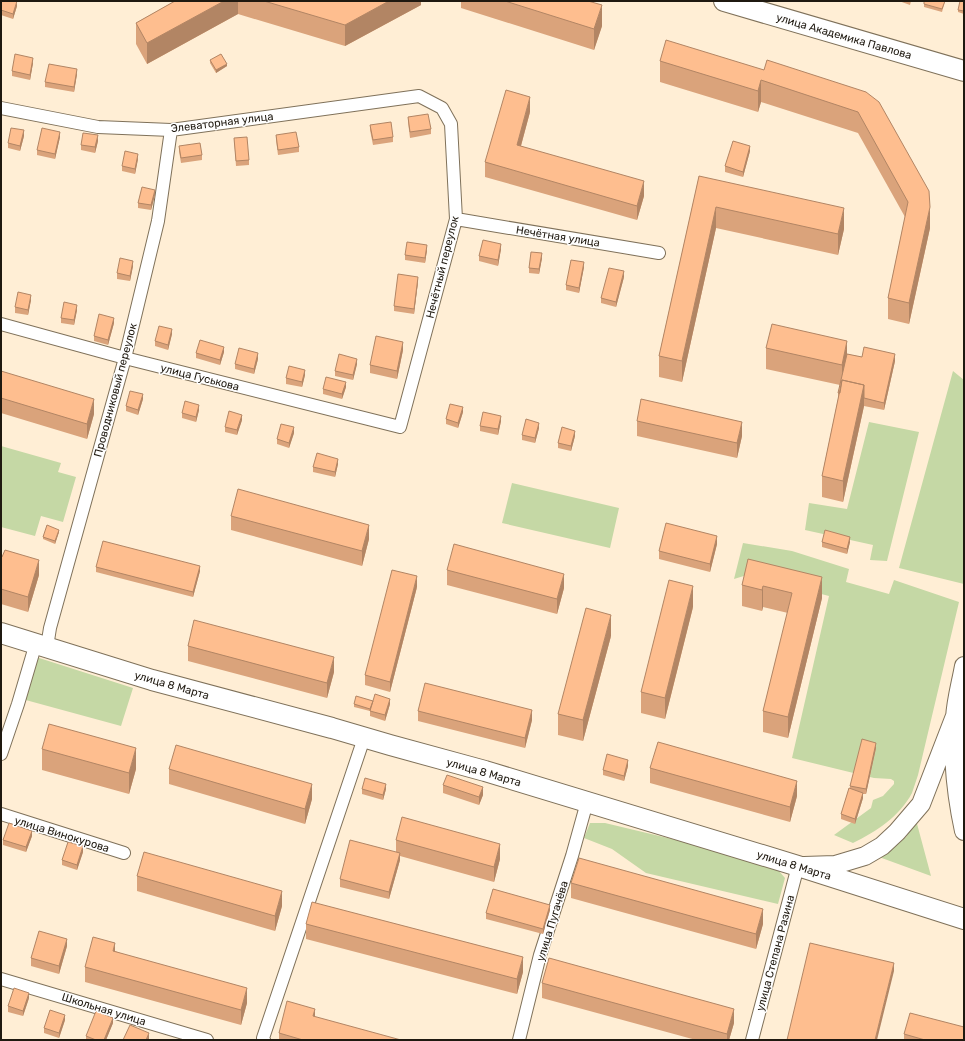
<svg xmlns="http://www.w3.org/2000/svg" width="965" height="1041" font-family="Rubik,sans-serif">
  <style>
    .green { fill: #c5d8a5 }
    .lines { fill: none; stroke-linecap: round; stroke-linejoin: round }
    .minor-casing { stroke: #7f715a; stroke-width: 14 }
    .secondary-casing { stroke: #7f715a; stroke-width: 20 }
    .primary-casing { stroke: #7f715a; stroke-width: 22 }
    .minor { stroke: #fff; stroke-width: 12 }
    .secondary { stroke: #fff; stroke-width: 18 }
    .primary { stroke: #fff; stroke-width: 20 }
    .wall { fill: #daa37b }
    .shaded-wall { fill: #b28564 }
    .building { fill: #febe8f; stroke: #b28564 }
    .labels { text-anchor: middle; stroke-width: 3; stroke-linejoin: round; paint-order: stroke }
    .street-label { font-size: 11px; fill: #1f1910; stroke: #fefefe }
  </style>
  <rect width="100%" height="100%" fill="#ffeed5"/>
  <path class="green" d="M953,371L964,380V584L899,568Z
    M869,422L919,432L887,561L870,560L873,545L805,530L809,503L847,509Z
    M1,446L61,463L58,472L76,477L63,522L41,516L35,536L1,527Z
    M512,483L619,508L610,548L502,523Z
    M743,543L792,551L849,569L846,582L889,594L894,580L959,602L918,775C916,781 914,787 912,793C899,817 877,831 853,843L834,835L871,808L873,800L883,796L894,784V781L891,779L874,778L792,758L829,596L747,575L734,579Z
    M36,657L133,688L121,726L22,699Z
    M916,820L931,876L879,857L906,837Z
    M590,823H605L772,863L785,878L778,904L646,873L612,849L584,838Z"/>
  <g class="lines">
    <defs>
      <path id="minor" d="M1,108L98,127L171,130L419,96L442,108L451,124L456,219L400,427L125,358L1,324
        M456,219L659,253
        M47,647L50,628L125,358L158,221L171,130
        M1,754L18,704L36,643
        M1,814L124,853
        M1,979L207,1040
        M264,1040L263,1038L364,738
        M519,1040L540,955L572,856L587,802
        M752,1040L798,866"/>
      <path id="secondary" d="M964,666C961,683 956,700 955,718C952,756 956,794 964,831
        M804,866L835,865L865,856L882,846L897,832L921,804L955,716"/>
      <path id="primary" d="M724,1L964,71
        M1,633L152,680L332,728L390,745L485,771L798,866L964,919"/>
    </defs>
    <use href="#minor" class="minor-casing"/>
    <use href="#secondary" class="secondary-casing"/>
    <use href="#primary" class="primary-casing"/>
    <use href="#minor" class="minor"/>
    <use href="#secondary" class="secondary"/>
    <use href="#primary" class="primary"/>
  </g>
  <path class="wall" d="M1,1L17,6L13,19L1,15Z
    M175,1H421V5L345,46L238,14L147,64L136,44V23Z
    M461,1H588L602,26L594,50L461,8Z
    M899,1H911L910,5Z
    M924,1H945L942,12L924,7Z
    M964,1V14L958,12V10Z
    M210,60L227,66L216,73L210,63Z
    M660,61L764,70L866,92L930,228L909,324L888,319V298L905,217L858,133L761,102L758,112L660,82Z
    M33,63L30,80L12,76V71Z
    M77,74L74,92L45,87V82Z
    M530,112L521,146L644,196L637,220L485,177V162Z
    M408,117L431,129V134L410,138L408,122Z
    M370,125L393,137V142L373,145L370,130Z
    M276,135L299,147V152L278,155L276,140Z
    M24,136L20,151L8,148V143Z
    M60,137L55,159L37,155V150Z
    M234,138L249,160V165L236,166Z
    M98,141L95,153L81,150V145Z
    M179,146L202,155V160L181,163L179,151Z
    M750,151L743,177L725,172V166Z
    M138,159L135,174L122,171V166Z
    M699,176L844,229L838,255L716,228L682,382L659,377V356Z
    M155,195L151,210L138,208V203Z
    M501,249L498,266L479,261V256Z
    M427,250L425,263L405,260V255Z
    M542,258L539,274L529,273V268Z
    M133,266L130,281L117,279V273Z
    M584,267L579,293L566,290V285Z
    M624,277L616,307L601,303V298Z
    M418,282L414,314L394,311V306Z
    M31,300L28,315L15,313V307Z
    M77,310L74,325L61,323V318Z
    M114,323L108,345L94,341V336Z
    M172,334L168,350L155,346V341Z
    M766,348L847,354L862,357L895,361L884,410L864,406L843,502L822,497V476L838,399V393L840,385L766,369Z
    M403,350L397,379L370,373V365Z
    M224,352L220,365L196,358V353Z
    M258,359L254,374L235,369V364Z
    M357,364L353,380L335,376V371Z
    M1,371L94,414L87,439L1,413Z
    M305,375L302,387L286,384V378Z
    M346,387L342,399L323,394V389Z
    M143,399L138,415L126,411V406Z
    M199,410L196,422L182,418V413Z
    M463,412L458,428L446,424V419Z
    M242,420L237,435L225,432V427Z
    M501,421L498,435L480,431V426Z
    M637,421L742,436L737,458L637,436Z
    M539,428L535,443L522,440V435Z
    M294,433L289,448L277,444V439Z
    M575,436L571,451L558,448V443Z
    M338,464L335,477L313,472V467Z
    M231,516L369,539L362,566L231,530Z
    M59,532L55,544L43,539V537Z
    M822,542H850L847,554L822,547Z
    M717,544L710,572L659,559V551Z
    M1,556L39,575L28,612L1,604Z
    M748,559L822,598L788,738L763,732V711L788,613L763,607L762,611L742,606V585Z
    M96,567L200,571L193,597L96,572Z
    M447,570L564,588L557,614L447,585Z
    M417,587L390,692L365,685V675Z
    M693,607L665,719L641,713V692Z
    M611,636L583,741L558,735V714Z
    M188,646L334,672L327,698L188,661Z
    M373,701L390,704L385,721L370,716V711L354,707V704Z
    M418,711L532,720L525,748L418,721Z
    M876,748L866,794H863V798L855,824L841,819V814L850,789V786Z
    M42,749L136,769L129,794L42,770Z
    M628,766L624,781L603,775V770Z
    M650,768L797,796L790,822L650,783Z
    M169,769L312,799L305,824L169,784Z
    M443,785L483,795L479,805L443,793Z
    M362,789H386L383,800L362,794Z
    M32,836L26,852L3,845V840Z
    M396,840L500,859L494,882L400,856V860L389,899L340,887V879L396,852Z
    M83,852L77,870L62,865V860Z
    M137,876L282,906L275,931L137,891Z
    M571,883L763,924L756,949L571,898Z
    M550,910L543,934L486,919V913Z
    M306,924L523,972L517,994L306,939Z
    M67,946L59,974L31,966V958Z
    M115,951L247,1003L241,1025L85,982V967Z
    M542,983L734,1023L729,1040H696L542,998Z
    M29,998L23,1016L8,1012V1006Z
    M65,1020L59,1038L44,1033V1028Z
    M113,1023L106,1040H86V1036Z
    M279,1033L401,1040H279Z
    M904,1034L964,1040H904Z"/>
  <path class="shaded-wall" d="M17,1V6L13,19V14Z
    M224,1H238V14L147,64V43Z
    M389,1H421V5L345,46V25Z
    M602,5V26L594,50V29Z
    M33,58V63L30,80V75Z
    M227,64V66L216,73V70Z
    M77,69V74L74,92V87Z
    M761,80V102L758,112V91Z
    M530,97V112L517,160V145Z
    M24,130V136L20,151V146Z
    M60,132V137L55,159V154Z
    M98,135V141L95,153V147Z
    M750,146V151L743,177V172Z
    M138,154V159L135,174V169Z
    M644,181V196L637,220V206Z
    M155,190V195L151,210V205Z
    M716,207V228L682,382V361Z
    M930,207V228L909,324V303Z
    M844,208V229L838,255V234Z
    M501,244V249L498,266V260Z
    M427,245V250L425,263V258Z
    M542,253V258L539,274V269Z
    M133,261V266L130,281V276Z
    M584,262V267L579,293V288Z
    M624,271V277L616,307V302Z
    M418,277V282L414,314V309Z
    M31,295V300L28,315V310Z
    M77,305V310L74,325V320Z
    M114,318V323L108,345V340Z
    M172,329V334L168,350V345Z
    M847,341V362L842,386V365Z
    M403,342V350L397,379V371Z
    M224,347V352L220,365V360Z
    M258,353V359L254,374V369Z
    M895,354V361L884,410V403Z
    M357,359V364L353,380V375Z
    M305,370V375L302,387V382Z
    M346,382V387L342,399V394Z
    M864,385V406L843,502V481Z
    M143,394V399L138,415V410Z
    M94,399V414L87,439V424Z
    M199,405V410L196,422V417Z
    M463,407V412L458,428V423Z
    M242,415V420L237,435V430Z
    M501,416V421L498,435V429Z
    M742,422V436L737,458V443Z
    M539,423V428L535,443V438Z
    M294,427V433L289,448V443Z
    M575,431V436L571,451V446Z
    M338,459V464L335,477V472Z
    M369,525V539L362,566V551Z
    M59,530V532L55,544V541Z
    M717,536V544L710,572V564Z
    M850,537V542L847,554V549Z
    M39,560V575L28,612V597Z
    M200,566V571L193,597V592Z
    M564,574V588L557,614V599Z
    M417,576V587L390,692V682Z
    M822,577V598L788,738V717Z
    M693,586V607L665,719V698Z
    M763,586V607L762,611V590Z
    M611,615V636L583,741V720Z
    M334,657V672L327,698V683Z
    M390,699V704L385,721V715Z
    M532,710V720L525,748V738Z
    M876,743V748L866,794V789Z
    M136,748V769L129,794V773Z
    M628,760V766L624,781V776Z
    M797,781V796L790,822V807Z
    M312,784V799L305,824V809Z
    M386,784V789L383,800V795Z
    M483,787V795L479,805V797Z
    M863,793V798L855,824V819Z
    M32,831V836L26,852V847Z
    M500,844V859L494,882V867Z
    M83,846V852L77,870V865Z
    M400,853V860L389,899V892Z
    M282,891V906L275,931V916Z
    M550,905V910L543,934V929Z
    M763,909V924L756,949V934Z
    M2,935V940L1,943V938Z
    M67,939V946L59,974V966Z
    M115,943V958L113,951Z
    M523,957V972L517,994V979Z
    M894,963V971L877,1040H875Z
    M247,988V1003L241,1025V1010Z
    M29,993V998L23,1016V1011Z
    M315,1009V1024L313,1016Z
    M734,1009V1023L729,1040H727V1034Z
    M65,1015V1020L59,1038V1033Z
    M113,1018V1023L106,1040H104Z
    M149,1033V1040H146Z"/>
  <path class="building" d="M1,1H17L13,14L1,10Z
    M175,1H224L147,43L136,23Z
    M264,1H389L345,25Z
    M505,1H588L602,5L594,29Z
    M924,1H945L942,9L924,4Z
    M960,1H964V11L958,10Z
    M666,40L764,70L767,60L866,92L879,102L929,191L930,207L909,303L888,298L908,202L858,112L761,80L758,91L660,61Z
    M15,54L33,58L30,75L12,71Z
    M221,54L227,64L216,70L210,60Z
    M49,64L77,69L74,87L45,82Z
    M506,90L530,97L517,145L644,181L637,206L485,162Z
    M428,114L431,129L410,132L408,117Z
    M391,122L393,137L373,140L370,125Z
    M11,128L24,130L20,146L8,143Z
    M42,128L60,132L55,154L37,150Z
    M296,132L299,147L278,150L276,135Z
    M83,133L98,135L95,147L81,145Z
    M247,137L249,160L236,161L234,138Z
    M733,141L750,146L743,172L725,166Z
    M200,143L202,155L181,158L179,146Z
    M125,151L138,154L135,169L122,166Z
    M699,176L844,208L838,234L716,207L682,361L659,356Z
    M142,187L155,190L151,205L138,203Z
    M483,240L501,244L498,260L479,256Z
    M407,242L427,245L425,258L405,255Z
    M531,252L542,253L539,269L529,268Z
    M120,258L133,261L130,276L117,273Z
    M571,260L584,262L579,288L566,285Z
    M609,268L624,271L616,302L601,298Z
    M398,274L418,277L414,309L394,306Z
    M18,292L31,295L28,310L15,307Z
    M64,302L77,305L74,320L61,318Z
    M99,314L114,318L108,340L94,336Z
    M772,324L847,341L842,365L766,348Z
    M159,326L172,329L168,345L155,341Z
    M376,336L403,342L397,371L370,365Z
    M200,340L224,347L220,360L196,353Z
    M864,347L895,354L884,403L864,398V385L842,380L840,393H838L847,354L862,357Z
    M239,348L258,353L254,369L235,364Z
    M339,354L357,359L353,375L335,371Z
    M289,366L305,370L302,382L286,378Z
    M1,371L94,399L87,424L1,398Z
    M326,377L346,382L342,394L323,389Z
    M842,380L864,385L843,481L822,476Z
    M130,391L143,394L138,410L126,406Z
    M641,399L742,422L737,443L637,421Z
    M185,401L199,405L196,417L182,413Z
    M450,404L463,407L458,423L446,419Z
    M229,411L242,415L237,430L225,427Z
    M483,412L501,416L498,429L480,426Z
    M526,419L539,423L535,438L522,435Z
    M281,424L294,427L289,443L277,439Z
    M562,427L575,431L571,446L558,443Z
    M317,453L338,459L335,472L313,467Z
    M238,489L369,525L362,551L231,516Z
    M666,523L717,536L710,564L659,551Z
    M47,525L59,530L55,541L43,537Z
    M825,530L850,537L847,549L822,542Z
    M103,541L200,566L193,592L96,567Z
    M454,544L564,574L557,599L447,570Z
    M5,550L39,560L28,597L1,589V556L2,557Z
    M748,559L822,577L788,717L763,711L792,593L763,586L762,590L742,585Z
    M392,570L417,576L390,682L365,675Z
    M669,580L693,586L665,698L641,692Z
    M586,608L611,615L583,720L558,714Z
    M194,620L334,657L327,683L188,646Z
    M425,683L532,710L525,738L418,711Z
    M375,694L390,699L385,715L370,711Z
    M356,696L373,701L370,709L354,704Z
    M49,724L136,748L129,773L42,749Z
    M862,739L876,743L866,789L850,786Z
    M658,742L797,781L790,807L650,768Z
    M176,745L312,784L305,809L169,769Z
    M607,754L628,760L624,776L603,770Z
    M447,775L483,787L479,797L443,785Z
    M365,778L386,784L383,795L362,789Z
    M849,788L863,793L855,819L841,814Z
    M402,817L500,844L494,867L396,840Z
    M9,823L32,831L26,847L3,840Z
    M350,840L400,853L389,892L340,879Z
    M68,842L83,846L77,865L62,860Z
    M144,852L282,891L275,916L137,876Z
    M579,858L763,909L756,934L571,883Z
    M493,889L550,905L543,929L486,913Z
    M312,902L523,957L517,979L306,924Z
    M39,931L67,939L59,966L31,958Z
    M93,937L115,943L113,951L247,988L241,1010L85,967Z
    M810,943L894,963L875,1040H787Z
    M549,958L734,1009L727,1034L542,983Z
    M14,988L29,993L23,1011L8,1006Z
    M287,1001L315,1009L313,1016L401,1040H303L279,1033Z
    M50,1010L65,1015L59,1033L44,1028Z
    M96,1011L113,1018L104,1040H96L86,1036Z
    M910,1013L964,1027V1040H925L904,1034Z
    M130,1025L149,1033L146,1040H123Z"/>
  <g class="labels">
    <g class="street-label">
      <text transform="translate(844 36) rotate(16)" y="4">улица Академика Павлова</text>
      <text transform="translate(222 122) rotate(-7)" y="4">Элеваторная улица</text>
      <text transform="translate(558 236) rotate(9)" y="4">Нечётная улица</text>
      <text transform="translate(442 267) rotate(-76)" y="4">Нечётный переулок</text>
      <text transform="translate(200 377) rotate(14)" y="4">улица Гуськова</text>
      <text transform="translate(115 390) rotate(-75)" y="4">Проводниковый переулок</text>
      <text transform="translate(172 685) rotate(16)" y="4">улица 8 Марта</text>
      <text transform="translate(484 772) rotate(16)" y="4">улица 8 Марта</text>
      <text transform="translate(62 834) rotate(17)" y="4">улица Винокурова</text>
      <text transform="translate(794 865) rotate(17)" y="4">улица 8 Марта</text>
      <text transform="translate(552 921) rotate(-73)" y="4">улица Пугачёва</text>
      <text transform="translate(775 953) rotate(-75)" y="4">улица Степана Разина</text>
      <text transform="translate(104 1009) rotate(17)" y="4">Школьная улица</text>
    </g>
  </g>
  <rect width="965" height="1041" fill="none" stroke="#1f1910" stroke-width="4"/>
</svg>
